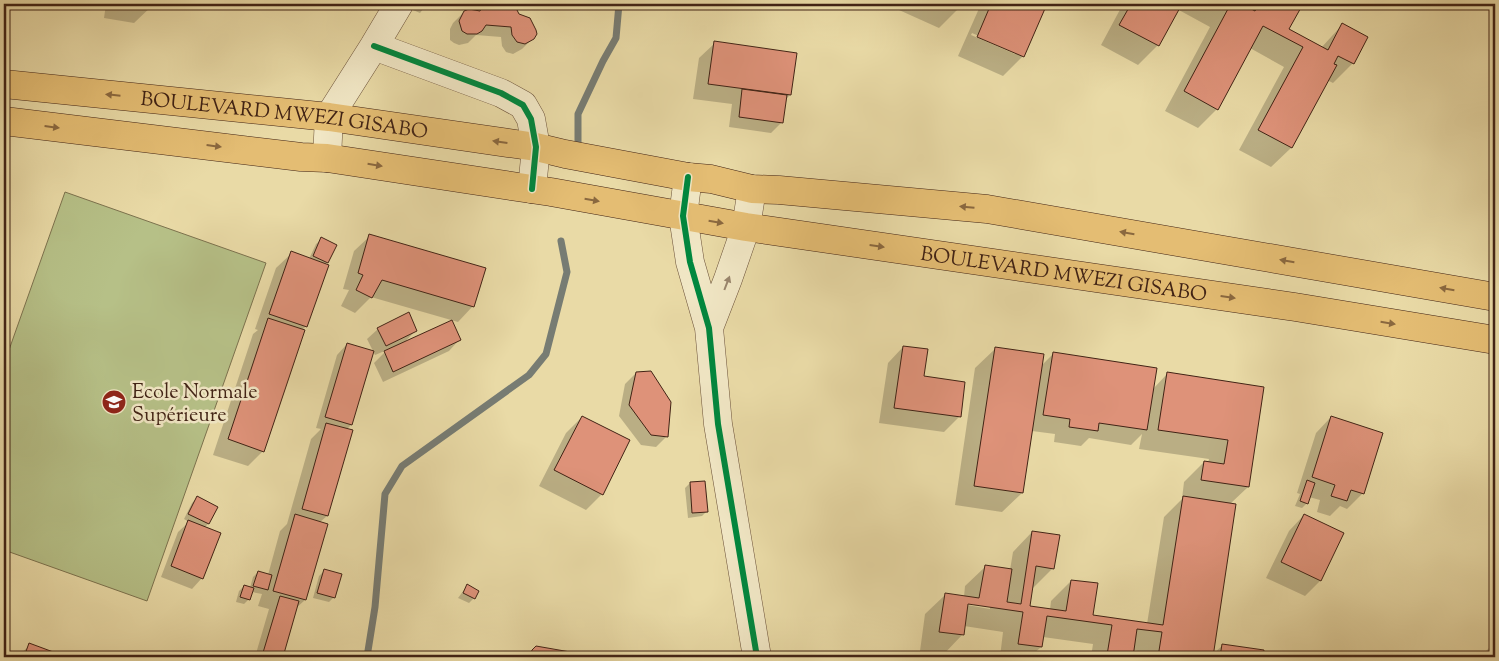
<svg xmlns="http://www.w3.org/2000/svg" width="1499" height="661" font-family="'Sorts Mill Goudy',serif">
  <style>
    .pitch { fill: #b6c087; stroke: #7c724e }
    .shadow { fill: #0003; fill-rule: evenodd }
    .lines { fill: none; stroke-linecap: round; stroke-linejoin: round }
    .stream { stroke: #777c73; stroke-width: 7 }
    .building { fill: #de9279; stroke: #412315 }
    .minor-casing { stroke: #6b5139; stroke-width: 29 }
    .major-casing { stroke: #412315; stroke-width: 29 }
    .minor { stroke: #f1e7c5; stroke-width: 28 }
    .major { stroke: #e4bd73; stroke-width: 28 }
    .cycleway-casing { stroke: #f1e7c5; stroke-width: 9 }
    .cycleway { stroke: #00873e; stroke-width: 6 }
    .oneway { fill: #8a683f }
    .oneway2 { fill: #99856d }
    .labels { text-anchor: middle; stroke-width: 5; stroke-linejoin: round; paint-order: stroke }
    .street-label { font-size: 20px; fill: #412315; stroke: #f1e7c5 }
    .poi-label { font-size: 20px; fill: #412315; stroke: #f1e7c5; text-anchor: start }
  </style>
  <rect width="100%" height="100%" fill="#e9daa6"/>
  <filter id="stains"><feTurbulence type="fractalNoise" baseFrequency=".004" numOctaves="4"/><feColorMatrix values="0 0 0 0 .2 0 0 0 0 .09 0 0 0 0 .02 0 0 0 .5 -.17"/></filter>
  <radialGradient id="worn" r=".72"><stop offset=".6" stop-color="#630" stop-opacity="0"/><stop offset="1" stop-color="#630" stop-opacity=".3"/></radialGradient>
  <path class="pitch" d="M65,192L266,263L147,601L4,550V364Z"/>
  <path class="shadow" d="M106,4H154L134,23L104,18Z
    M416,4H427L420,13L413,10Z
    M483,4H513L518,15L533,38L522,49L513,54L506,52L502,46L501,37L476,35L468,43L459,45L454,43L450,40V29L453,23L464,12L476,11Z
    M902,4H961L959,8L939,28L899,10Z
    M981,4H1045L1023,56L1003,76L958,56ZM972,33L1015,52V54L971,35Z
    M1123,4H1239L1248,9L1250,4H1301L1288,30L1321,48L1342,25L1366,38L1353,63L1333,83L1327,80L1291,148L1271,167L1239,150L1284,67L1250,48L1217,109L1198,128L1165,111L1210,27L1177,9L1158,45L1138,65L1101,45Z
    M715,43L790,95L785,100L782,122L771,133L729,127L732,104L693,99L699,58Z
    M370,236L473,306L458,322L371,297L355,313L341,306L349,290L343,289L354,251Z
    M322,239L327,262L325,265L306,326L302,330L263,451L248,466L213,455L253,334L258,330L255,329L276,268L292,253L309,259L316,244Z
    M378,329L416,330L403,344L459,340L449,351L383,382L374,363L387,350L375,355L367,339Z
    M347,344L351,425L346,430L351,431L327,516L320,522L305,600L295,609L281,657H255L269,609L258,606L262,594L252,592L249,599L244,604L236,602L239,591L244,586L250,588L253,577L258,572L268,575L280,531L287,524L311,439L321,429L316,428L337,355Z
    M903,347L922,377L960,416L944,432L879,423L888,363Z
    M995,349L1041,366L1054,353L1153,389L1167,374L1263,388L1248,487L1230,504L1212,655L1223,645L1263,651L1262,657H1142L1143,652L1133,650L1132,657H1091L1093,644L1043,637L1041,647L1030,657H1000L1003,632L964,626L962,635L943,655L920,651L925,614L945,595L964,597L965,586L985,567L1010,570L1013,552L1032,532L1053,568L1033,588H1031L1028,607L1050,610L1051,601L1071,581L1092,616L1147,624L1164,517L1182,499L1184,482L1204,462L1208,463L1209,459L1139,449L1142,434L1131,445L1089,438L1081,446L1054,442L1055,434L1032,431L1022,493L1002,512L955,505L975,368ZM967,603L990,606V609L967,605Z
    M636,373L667,436L656,447L641,445L619,416L625,384Z
    M582,417L628,440L602,494L586,510L539,486L566,433Z
    M1331,417L1363,493L1347,509L1340,506L1330,516L1317,512L1320,500L1309,497L1307,503L1302,508L1295,506L1300,494L1297,493L1316,433Z
    M690,483L707,511L702,516L688,518L685,488Z
    M197,498L216,507L208,524L204,528L202,578L192,589L161,577L178,532L189,522L184,519L192,503Z
    M1304,515L1343,533L1320,581L1305,596L1266,578L1289,531Z
    M324,571L334,597L329,602L313,598L319,576Z
    M467,586L474,598L469,603L458,598Z
    M1493,644H1495V657H1482L1483,654Z
    M30,645L55,654L54,657H17Z
    M533,650L575,654L576,657H526Z"/>
  <g class="lines">
    <path class="stream" d="M578,151V114L603,61L616,38L619,4
      M367,657L375,607L385,494L402,466L529,375L546,354L567,272L561,241"/>
  </g>
  <path class="building" d="M417,4H428L426,9Z
    M484,4H514L519,14L530,18L536,30L537,34L534,39L525,44L517,42L512,35L511,27L486,25L482,31L477,34H467L462,31L459,21L464,11L469,9L480,11Z
    M949,4H962L960,9Z
    M991,4H1047L1024,57L977,37Z
    M1131,4H1182L1159,46L1119,25Z
    M1222,4H1242L1255,11L1259,4H1303L1289,29L1328,50L1342,23L1368,37L1354,64L1338,56L1334,64L1337,65L1292,148L1258,130L1303,47L1263,26L1218,110L1184,91L1229,7Z
    M714,41L797,53L791,95L708,84Z
    M742,89L787,95L783,123L739,117Z
    M369,234L486,268L474,307L382,280L372,298L356,290L363,275L358,273Z
    M321,237L337,245L328,263L313,256Z
    M291,251L329,265L307,327L269,314Z
    M409,312L417,331L386,346L377,328Z
    M268,318L305,330L264,452L228,439Z
    M452,320L461,340L393,372L384,351Z
    M347,343L374,351L352,425L325,417Z
    M903,346L928,349L924,376L965,382L961,417L894,408Z
    M995,347L1044,354L1023,493L974,486Z
    M1053,352L1157,368L1147,430L1099,423L1098,431L1069,427L1070,419L1043,415Z
    M651,371L671,402L668,437L651,435L629,405L636,372Z
    M1167,372L1264,387L1249,487L1201,480L1204,461L1224,464L1228,440L1158,430Z
    M582,416L630,440L603,495L554,470Z
    M1331,416L1383,433L1364,494L1351,490L1347,501L1331,496L1335,485L1312,477Z
    M326,423L353,430L328,516L302,509Z
    M1307,480L1315,483L1308,504L1300,501Z
    M705,481L708,512L692,513L690,482Z
    M197,496L218,507L209,524L188,514Z
    M1183,496L1236,504L1213,657H1158L1162,632L1137,629L1133,657L1107,655L1112,625L1047,616L1042,647L1018,644L1023,612L968,604L964,635L939,632L945,593L979,598L985,565L1012,569L1007,602L1021,604L1032,531L1060,535L1054,569L1036,566L1030,606L1066,611L1071,580L1098,583L1093,615L1163,625Z
    M295,514L328,524L306,600L273,591Z
    M1304,514L1344,533L1321,581L1281,562Z
    M188,520L221,533L203,579L171,566Z
    M324,569L342,574L335,598L317,593Z
    M258,571L272,575L268,590L253,586Z
    M467,584L479,591L475,599L463,593Z
    M244,585L254,588L250,600L240,597Z
    M280,596L299,601L283,657H266L262,656Z
    M29,643L56,653L55,657H24Z
    M1493,643H1495V657H1490Z
    M1222,644L1264,650L1263,657H1220Z
    M536,646L576,653L579,657H530L532,650Z"/>
  <g class="lines">
    <defs>
      <path id="minor" d="M374,46L501,93L523,105L531,119L536,147L532,189
        M327,158L329,117L374,46L399,4
        M688,177L683,216L690,262L709,328L718,424L757,657
        M709,328L728,279L746,227L752,189"/>
      <g id="major">
        <path id="s1" d="M4,84L329,117L536,147L565,154L688,177L711,179L752,189L779,190L987,209L1495,297"/>
        <path id="s2" d="M4,121L301,157L327,158L551,192L746,227L1295,307L1495,340"/>
      </g>
    </defs>
    <use href="#minor" class="minor-casing"/>
    <use href="#major" class="major-casing"/>
    <use href="#minor" class="minor"/>
    <use href="#major" class="major"/>
    <defs>
      <path id="cycleway" d="M374,46L501,93L523,105L531,119L536,147L532,189
        M688,177L683,216L690,262L709,328L718,424L757,657"/>
    </defs>
    <use href="#cycleway" class="cycleway-casing"/>
    <use href="#cycleway" class="cycleway"/>
  </g>
  <defs><path id="oneway-solid" d="M-6-.8H1V-3.2L6.5 0L1 3.2V.8H-6Z" transform="scale(1.25)"/></defs>
  <g class="oneway">
    <use href="#oneway-solid" transform="translate(113 95) rotate(-174)"/>
    <use href="#oneway-solid" transform="translate(52 127) rotate(7)"/>
    <use href="#oneway-solid" transform="translate(500 142) rotate(-172)"/>
    <use href="#oneway-solid" transform="translate(214 146) rotate(7)"/>
    <use href="#oneway-solid" transform="translate(375 165) rotate(9)"/>
    <use href="#oneway-solid" transform="translate(592 200) rotate(10)"/>
    <use href="#oneway-solid" transform="translate(967 207) rotate(-175)"/>
    <use href="#oneway-solid" transform="translate(716 222) rotate(10)"/>
    <use href="#oneway-solid" transform="translate(1127 233) rotate(-170)"/>
    <use href="#oneway-solid" transform="translate(877 246) rotate(8)"/>
    <use href="#oneway-solid" transform="translate(1287 261) rotate(-170)"/>
    <use href="#oneway-solid" transform="translate(1447 289) rotate(-170)"/>
    <use href="#oneway-solid" transform="translate(1228 297) rotate(8)"/>
    <use href="#oneway-solid" transform="translate(1388 323) rotate(9)"/>
  </g>
  <use class="oneway2" href="#oneway-solid" transform="translate(727 283) rotate(-69)"/>
  <defs>
    <symbol id="university-disc" viewBox="-11 -11 22 22"><circle r="9.5" fill="#8f2418" stroke="#f1e7c5"/><path d="M0-5L7-2L0 1L-7-2ZM-4 1L0 2.5L4 1V4Q0 6-4 4Z" fill="#fff"/></symbol>
  </defs>
  <g fill-rule="evenodd">
    <use href="#university-disc" x="100" y="388" width="28" height="28"/>
  </g>
  <g class="labels">
    <g class="street-label">
      <text dy="7" stroke="none"><textPath href="#s1" startOffset="282">BOULEVARD MWEZI GISABO</textPath></text>
      <text dy="7" stroke="none"><textPath href="#s2" startOffset="1071">BOULEVARD MWEZI GISABO</textPath></text>
    </g>
    <g class="poi-label">
      <text x="132" y="398">Ecole Normale<tspan x="132" dy="23">Supérieure</tspan></text>
    </g>
  </g>
  <rect width="1499" height="661" fill="none" stroke="#e9daa6" stroke-width="20"/>
  <rect x="5" y="5" width="1489" height="651" fill="none" stroke="#412315" stroke-width="2.5"/>
  <rect x="10" y="10" width="1479" height="641" fill="none" stroke="#412315"/>
  <rect width="100%" height="100%" filter="url(#stains)"/>
  <rect width="100%" height="100%" fill="url(#worn)"/>
</svg>
